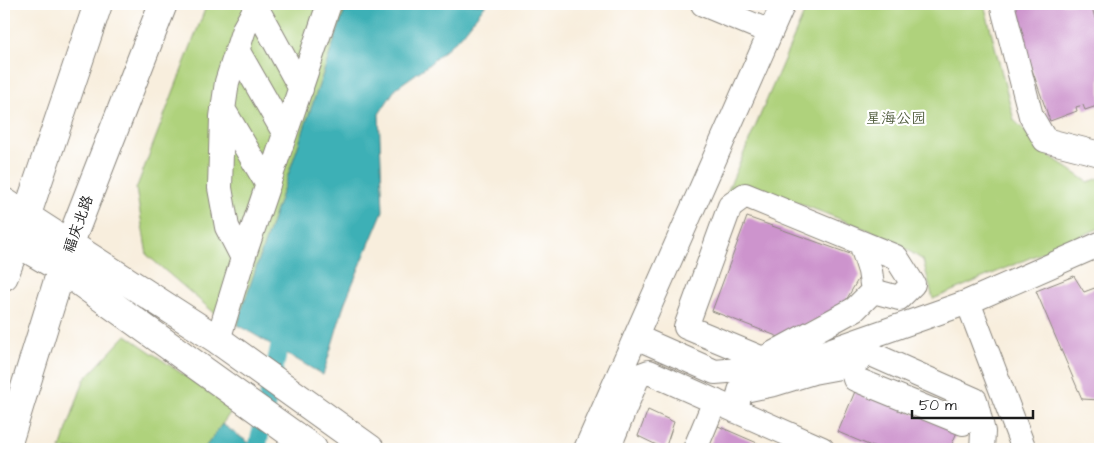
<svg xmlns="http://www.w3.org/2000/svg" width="1104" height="453" font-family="'Architects Daughter','LXGW WenKai TC',sans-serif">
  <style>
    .green { fill: #afd27b; stroke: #66774c }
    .water { fill: #3eb0b6; stroke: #2d6669 }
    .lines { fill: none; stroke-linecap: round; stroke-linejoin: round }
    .canal { stroke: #3eb0b6; stroke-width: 18 }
    .building { fill: #cd94cd }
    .minor-casing { stroke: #8a857c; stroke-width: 26 }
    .major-casing { stroke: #8a857c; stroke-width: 30 }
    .minor { stroke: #fff; stroke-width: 24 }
    .major { stroke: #fff; stroke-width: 28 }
    .labels { text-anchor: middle; stroke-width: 4.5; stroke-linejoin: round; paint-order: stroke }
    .park-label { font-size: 15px; fill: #4f5c3d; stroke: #fff }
    .street-label { font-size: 15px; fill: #1c1c1c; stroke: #fff }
  </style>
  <rect width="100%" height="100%" fill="#fff"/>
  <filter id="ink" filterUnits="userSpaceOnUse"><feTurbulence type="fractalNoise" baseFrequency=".02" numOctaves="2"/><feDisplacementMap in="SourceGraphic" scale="10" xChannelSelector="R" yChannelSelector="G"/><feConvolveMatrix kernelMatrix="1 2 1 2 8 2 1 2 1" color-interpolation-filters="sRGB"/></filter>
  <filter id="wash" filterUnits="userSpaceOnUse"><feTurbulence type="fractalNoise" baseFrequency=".0096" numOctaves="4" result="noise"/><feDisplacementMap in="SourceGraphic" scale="20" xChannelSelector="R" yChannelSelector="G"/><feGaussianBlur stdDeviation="1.12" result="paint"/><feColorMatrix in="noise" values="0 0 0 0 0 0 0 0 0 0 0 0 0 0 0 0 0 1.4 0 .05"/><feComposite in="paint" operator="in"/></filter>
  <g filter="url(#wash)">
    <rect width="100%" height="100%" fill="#f8eedd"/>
    <path class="green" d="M207,4H347L243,306L238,325L218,316L147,255L136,189Z
      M808,4H984L1014,120L1050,156L1088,182L1100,178V228L933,299L923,260L889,238L762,189L725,197Z
      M126,335L233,409L204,449H60L84,380Z"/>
    <path class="water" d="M347,4H486L462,35L427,66L396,88L379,114L383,211L345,302L323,375L238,325L243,306Z
      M222,424L258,449H204Z"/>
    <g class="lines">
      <path class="canal" d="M257,449L284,325"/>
    </g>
    <g id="blocks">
      <path class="building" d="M1009,4H1091L1095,18L1100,16V105L1085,110L1083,105L1076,107L1077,111L1050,121Z
        M747,217L853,255L860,276L841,309L779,337L712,311Z
        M1074,276L1084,292L1100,286V400L1082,399L1036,291Z
        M856,389L957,432L950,449H878L838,432Z
        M648,410L674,422L665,449L638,436Z
        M718,426L771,449H708Z"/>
    </g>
  </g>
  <g filter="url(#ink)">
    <use href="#blocks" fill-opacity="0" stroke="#8a857c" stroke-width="1"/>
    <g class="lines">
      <defs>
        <path id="minor" d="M703,4L770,32
          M1002,4L1031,116L1045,140L1100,154
          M256,7L301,89
          M237,50L285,134
          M223,109L268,185
          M745,195L896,257L913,284L899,298L873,291L855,309L763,359L686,327L730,206Z
          M861,243L870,271L873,291
          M243,258L227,227L220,188L222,117L227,82L244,29L258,4
          M968,302L1024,449
          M636,337L715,372L786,366L968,302L1100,244
          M218,340L243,258L329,4
          M851,365L855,379L963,423L975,400
          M736,411L740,391L774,384L813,372L851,365L869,353L975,400L983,432L982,449
          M586,449L783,4
          M608,449L638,376L649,372L822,449
          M695,449L715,401"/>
        <path id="major" d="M4,202L218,340L370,449
          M4,235L62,269L313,449
          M4,276L26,217L98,4
          M6,449L69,245L163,4"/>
      </defs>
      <use href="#minor" class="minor-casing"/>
      <use href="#major" class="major-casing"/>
      <use href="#minor" class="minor"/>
      <use href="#major" class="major"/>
    </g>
  </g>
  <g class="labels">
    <g class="park-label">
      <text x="896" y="123">星海公园</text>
    </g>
    <g class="street-label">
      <text transform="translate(78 224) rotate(-70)" y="5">福庆北路</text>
    </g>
  </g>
  <rect width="1104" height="453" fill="none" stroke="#fff" stroke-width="20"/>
  <path d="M912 410v8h121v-8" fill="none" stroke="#1c1c1c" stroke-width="2.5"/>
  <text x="919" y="410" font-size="15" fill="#1c1c1c" stroke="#ffffff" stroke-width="4" paint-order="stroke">50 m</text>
</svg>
